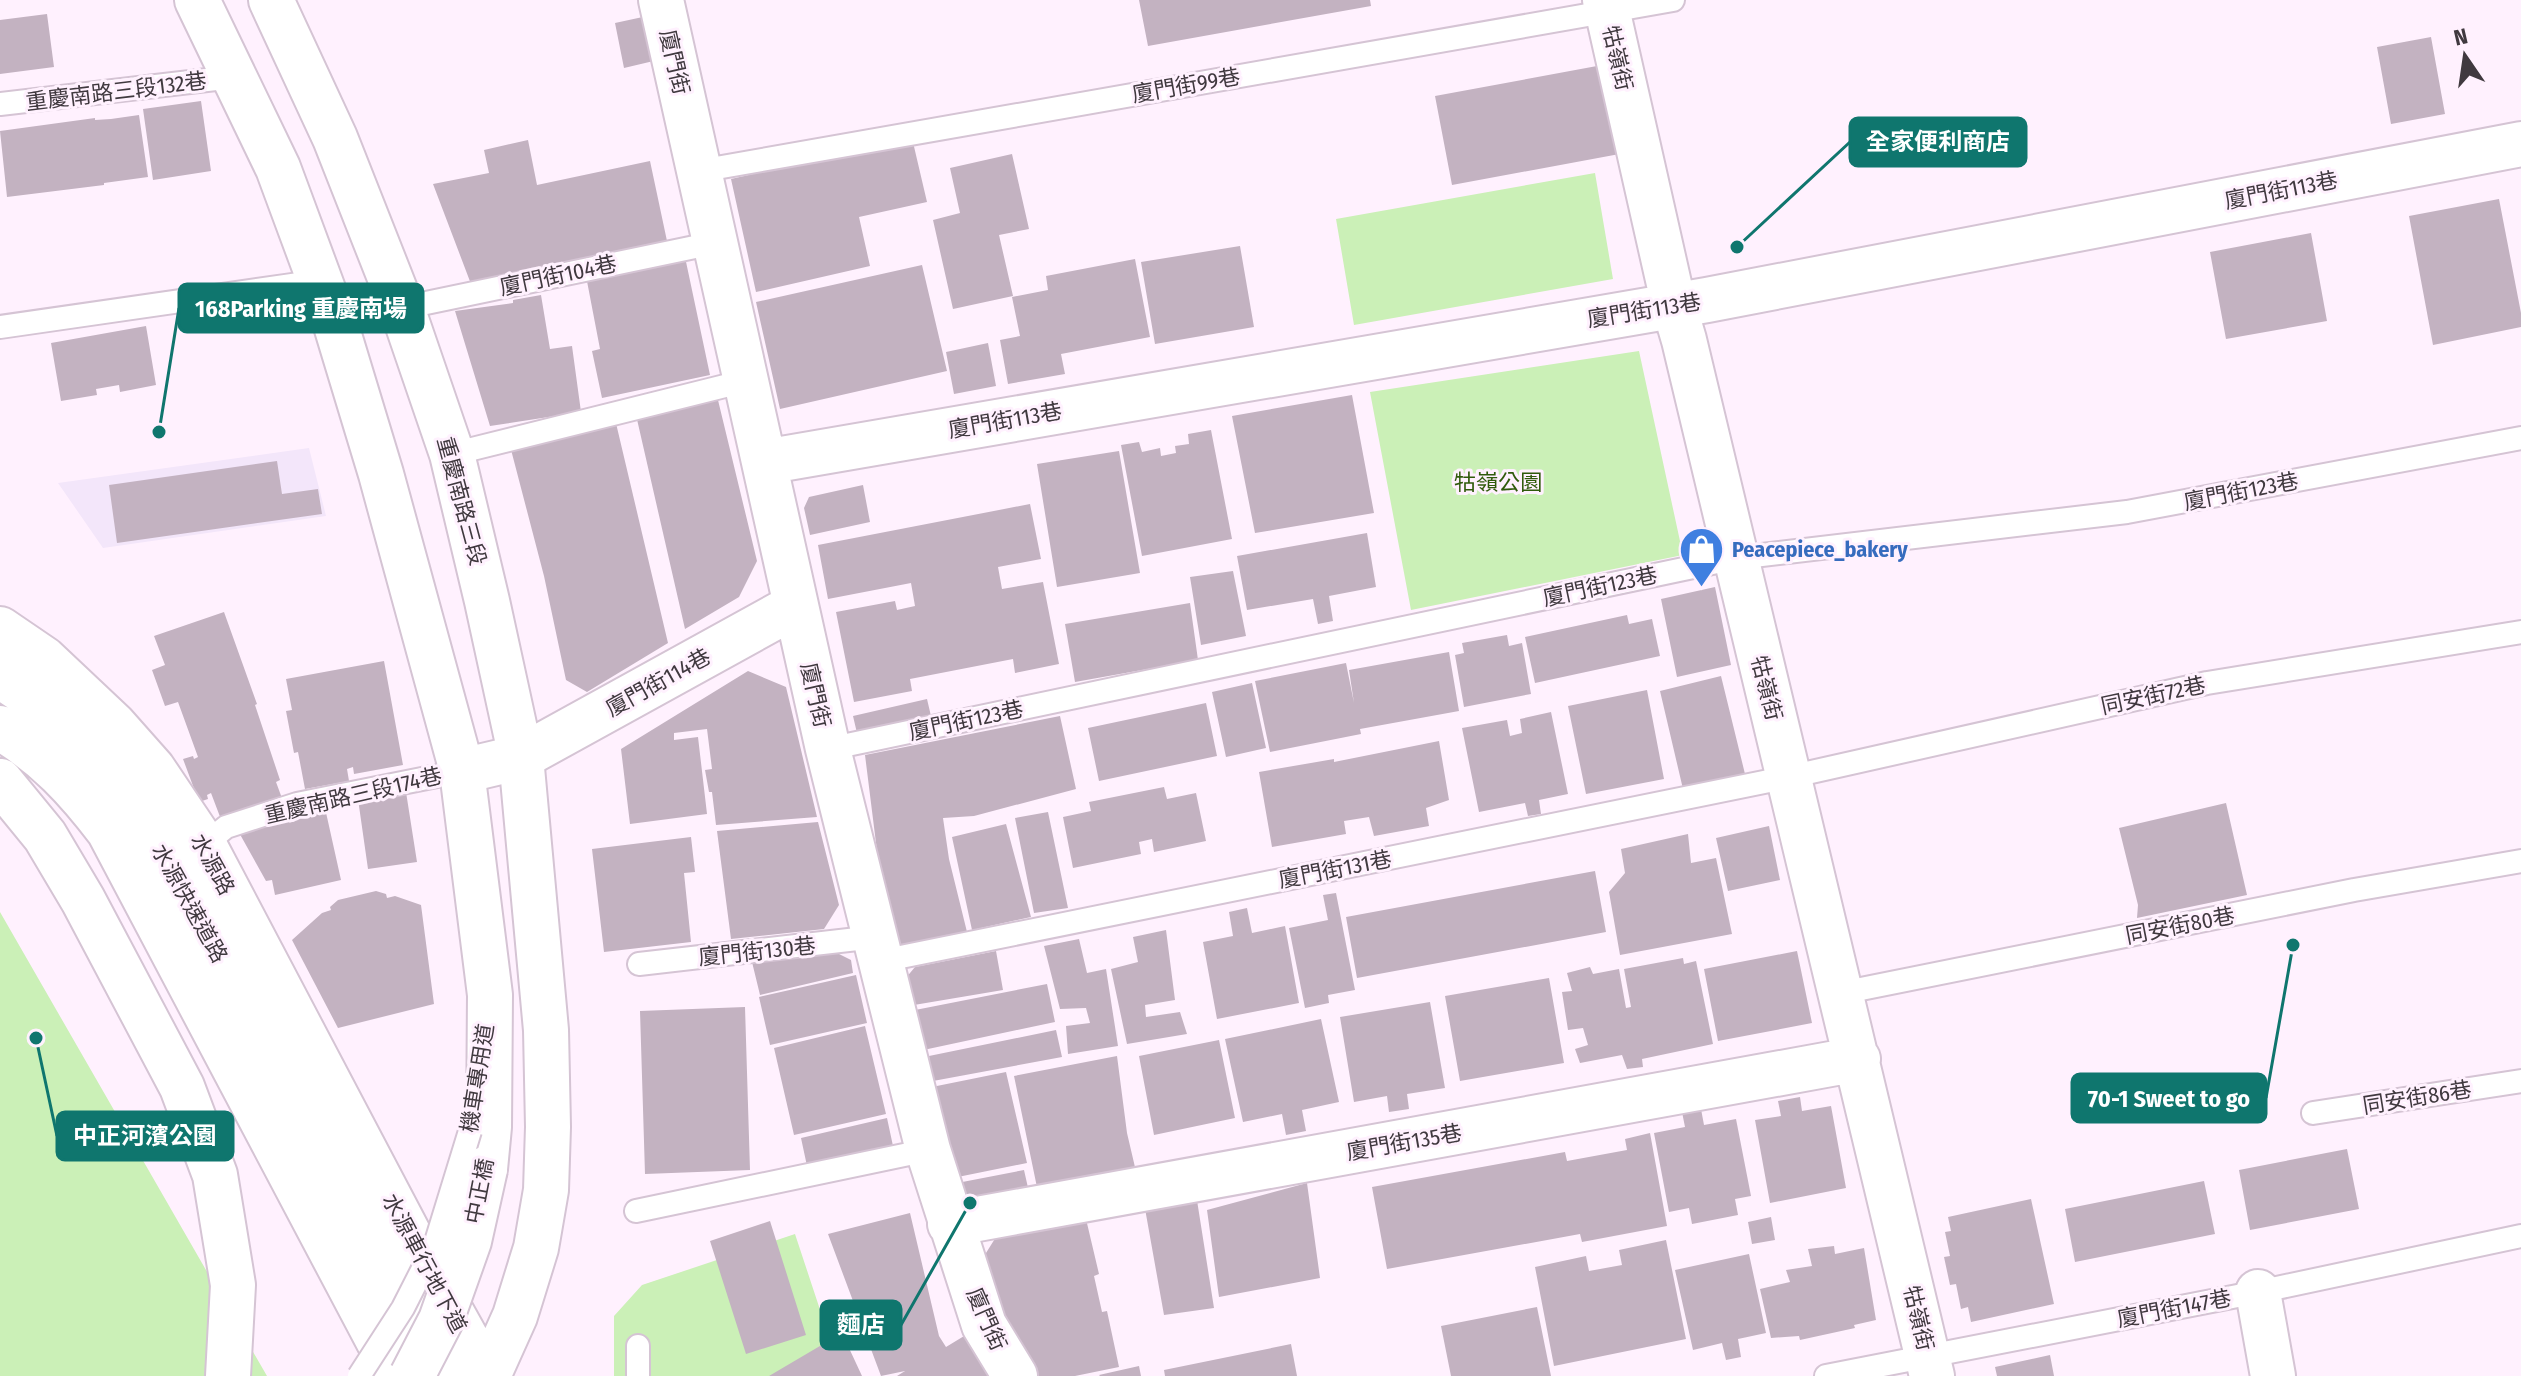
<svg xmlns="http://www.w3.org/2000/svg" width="2521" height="1376" font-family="'Fira Sans Condensed','Noto Sans TC',sans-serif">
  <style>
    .industrial { fill: #f3e6fa }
    .green { fill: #cbf0b7 }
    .building { fill: #c3b2c1 }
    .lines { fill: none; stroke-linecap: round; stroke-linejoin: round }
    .lane-casing { stroke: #d5c4d4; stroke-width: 26 }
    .street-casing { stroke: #d5c4d4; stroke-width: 48 }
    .secondary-casing { stroke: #d5c4d4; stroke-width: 48 }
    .highway-casing { stroke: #d5c4d4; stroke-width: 48 }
    .lane { stroke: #fff; stroke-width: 22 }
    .street { stroke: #fff; stroke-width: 44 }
    .secondary { stroke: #fff; stroke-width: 44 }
    .highway { stroke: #fff; stroke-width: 44 }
    .lane-bridge-casing { stroke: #d5c4d4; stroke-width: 26; stroke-linecap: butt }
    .secondary-bridge-casing { stroke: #d5c4d4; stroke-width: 48; stroke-linecap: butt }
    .lane-bridge { stroke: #fff; stroke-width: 22 }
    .secondary-bridge { stroke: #fff; stroke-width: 44 }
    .labels { text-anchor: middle; stroke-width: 6; stroke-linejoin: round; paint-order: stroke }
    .street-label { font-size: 22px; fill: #40393f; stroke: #fff1fe }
    .park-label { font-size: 22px; fill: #305b0b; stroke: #fff1fe }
    .shop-label { font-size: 22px; font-weight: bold; fill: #366cbe; stroke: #fff1fe; text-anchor: start }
    .leader { fill: none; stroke: #0f766e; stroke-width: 3 }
    .callout-dot { fill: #0f766e; stroke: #fff1fe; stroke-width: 3 }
    .callout { fill: #0f766e; stroke: #0f766e; stroke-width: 3 }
    .callout-label { font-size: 24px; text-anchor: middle; font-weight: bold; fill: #fff }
  </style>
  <rect width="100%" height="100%" fill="#fff1fe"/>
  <path class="industrial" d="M309,448L326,516L103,548L58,483Z"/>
  <path class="green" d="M1595,173L1613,279L1354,325L1336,219Z
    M1639,351L1683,555L1411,610L1370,392Z
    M0,912L267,1376H0Z
    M795,1234L834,1352L782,1376H614V1316L642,1285Z"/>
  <path class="building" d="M1139,0H1370L1371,6L1148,46Z
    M47,14L54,67L0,74V20Z
    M652,15L662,59L624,68L615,23Z
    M2431,37L2445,114L2391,124L2377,47Z
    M1624,61L1641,150L1452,185L1435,96Z
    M201,101L211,171L153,180L143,109Z
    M139,115L148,177L104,183V185L7,197L0,131L95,118V120L111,119Z
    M912,138L927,202L859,217L870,266L756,292L731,179Z
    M528,140L537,185L650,161L667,241L471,284L433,184L489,173L484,150Z
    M1012,154L1029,229L999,235L1013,296L953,309L933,220L960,213L950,168Z
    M2499,199L2521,313V327L2433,345L2409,216Z
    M2311,233L2327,321L2226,339L2210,252Z
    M1240,246L1254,327L1155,344L1141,262Z
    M685,257L710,375L602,398L592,351L600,349L586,276Z
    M1135,259L1150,337L1061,354L1065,374L1008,384L1000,340L1020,336L1012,297L1048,290L1046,276Z
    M922,265L947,371L780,409L756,302Z
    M541,295L550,349L572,346L581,412L490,426L455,311L513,303V300Z
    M146,326L156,385L120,392L119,385L96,389L97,395L61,401L51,343Z
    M988,343L996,386L954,394L946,352Z
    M1352,395L1374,513L1255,533L1232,416Z
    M717,396L757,561L739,597L685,629L636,415Z
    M615,419L668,643L587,692L566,680L544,576L509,442Z
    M1211,430L1232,539L1142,556L1121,445L1139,442L1142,452L1160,448L1161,456L1176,453L1175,446L1189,444L1188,434Z
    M1119,451L1140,573L1057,587L1037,464Z
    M277,461L282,494L318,489L322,514L117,543L109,485Z
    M863,485L870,522L810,535L804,508L809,497Z
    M1030,504L1041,559L998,567L1002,589L1043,582L1059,664L1015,673L1013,659L910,679L912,691L854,702L836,612L895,601L897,610L915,606L911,583L828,599L818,545Z
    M1367,533L1376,587L1329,596L1333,621L1318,624L1313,599L1247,610L1237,556Z
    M1233,571L1246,636L1201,645L1190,577Z
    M1715,587L1731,665L1677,677L1661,599Z
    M1190,603L1198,660L1075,682L1065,624Z
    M224,612L257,704L255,705L280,780L276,782L283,801L222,822L211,793L207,795L208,799L199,802L183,759L193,756L194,759L198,757L178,702L165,706L152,670L165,665L154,636Z
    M1627,615L1629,624L1652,619L1660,656L1535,683L1525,637Z
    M1507,635L1509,646L1522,643L1531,694L1464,707L1455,655L1464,653L1462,643Z
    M1449,652L1459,711L1360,729L1361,734L1270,752L1255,681L1346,663L1354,703L1349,670Z
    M384,661L403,765L354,774L353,767L347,769L349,781L305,789L298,752L294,753L286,711L292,710L286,679Z
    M748,671L786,687L817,817L716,825L712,792H709L705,770L712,769L707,729L674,733V740L698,737L707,814L630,824L621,749Z
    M1721,676L1745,774L1683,789L1660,691Z
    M1252,683L1266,748L1226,757L1212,692Z
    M1647,690L1664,779L1586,794L1568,706Z
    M927,699L934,729L860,746L853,716Z
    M1206,703L1217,756L1099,781L1088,728Z
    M1551,712L1568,794L1539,800L1541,814L1528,816L1525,803L1479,812L1462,728L1507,720L1510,736L1522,733L1520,719Z
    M1060,716L1076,789L974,816L943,818L949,859L967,932L896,946L880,875L865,755Z
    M1439,741L1449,800L1426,808L1429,826L1374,836L1369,817L1344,821L1346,834L1272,847L1259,772L1334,759V762Z
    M1164,787L1167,799L1196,793L1206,841L1154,852L1152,839L1139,842L1141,854L1073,868L1063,817L1091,811L1089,802Z
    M406,792L417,862L368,869L358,799Z
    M2226,803L2247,895L2137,918L2138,905L2119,828Z
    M325,808L341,880L275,895L272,880L266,881L237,829Z
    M1048,812L1068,908L1034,913L1015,818Z
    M818,822L839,905L824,929L731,939L717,831Z
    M1006,824L1031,917L972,930L952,837Z
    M1769,826L1780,880L1728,891L1716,838Z
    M1688,834L1691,863L1716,858L1732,934L1620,955L1609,892L1625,873L1621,849Z
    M691,837L695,872L684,873L691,942L604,952L592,849Z
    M1595,871L1606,932L1357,978L1346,917Z
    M376,891L386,894L387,898L395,896L421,905L434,1004L338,1028L292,940L322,913L331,910L330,907L338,900Z
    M1336,893L1355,990L1328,995L1329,1003L1305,1008L1289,928L1328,920L1323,895Z
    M1247,908L1252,933L1285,926L1299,1003L1217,1019L1203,942L1233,936L1229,912Z
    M1166,930L1175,1000L1145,1005L1146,1017L1180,1012L1187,1034L1127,1044L1111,969L1138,962L1133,937Z
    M1079,939L1087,973L1106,969L1118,1046L1068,1054L1066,1026L1090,1023L1086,1008L1060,1009L1044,946Z
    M996,951L1003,990L908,1006L900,985L915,967Z
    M1797,951L1812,1023L1718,1041L1704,969Z
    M835,952L851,960L853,973L760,995L752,962Z
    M1683,958L1684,964L1696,961L1713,1044L1642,1059L1643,1067L1627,1069L1622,1055L1580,1063L1575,1049L1588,1045L1583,1028L1568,1030L1562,992L1572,991L1567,973L1590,967L1593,974L1619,969L1626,1008L1631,1007L1624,969Z
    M856,975L867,1023L770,1045L759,997Z
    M1549,978L1564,1063L1460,1081L1445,996Z
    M1047,984L1055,1022L914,1052L905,1012Z
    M1430,1002L1445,1088L1407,1094L1409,1109L1389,1112L1387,1096L1354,1102L1340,1017Z
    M745,1007L750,1170L645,1174L640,1011Z
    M1321,1019L1339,1102L1302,1110L1306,1131L1286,1135L1282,1114L1243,1122L1225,1039Z
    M865,1026L886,1114L794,1135L774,1048Z
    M1056,1030L1062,1057L933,1081L929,1056Z
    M1219,1040L1235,1118L1154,1135L1139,1056Z
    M1117,1056L1127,1133L1138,1180L1039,1197L1014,1076Z
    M1006,1072L1027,1163L943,1180L922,1089Z
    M1800,1097L1802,1111L1831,1106L1846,1188L1770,1203L1755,1120L1781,1116L1778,1101Z
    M1701,1109L1704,1125L1736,1119L1751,1196L1735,1199L1738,1215L1692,1224L1689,1208L1669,1212L1654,1133L1685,1127L1682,1112Z
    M887,1118L893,1146L807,1166L801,1138Z
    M1650,1133L1667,1226L1582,1242L1580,1234L1387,1269L1372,1187L1565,1152L1567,1161L1627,1150L1625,1139Z
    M2347,1149L2359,1209L2250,1230L2239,1170Z
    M1024,1170L1031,1201L957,1213L952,1184Z
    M2204,1181L2215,1234L2075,1262L2065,1209Z
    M1307,1183L1320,1278L1219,1297L1207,1210Z
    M1196,1194L1214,1308L1164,1315L1144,1203Z
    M2031,1199L2054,1304L1971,1322L1968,1307L1961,1309L1956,1284L1950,1285L1944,1257L1950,1256L1945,1232L1951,1231L1948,1217Z
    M910,1213L939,1336L946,1347L974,1330L1003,1376H897L905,1371L881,1376L828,1234Z
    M1771,1217L1775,1240L1752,1244L1748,1222Z
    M1086,1219L1099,1274L1094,1276L1102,1312L1107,1311L1119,1367L1075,1376H1038L994,1313L981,1261L996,1237Z
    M770,1221L806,1335L746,1354L710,1241Z
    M1666,1240L1686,1339L1554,1366L1535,1267L1586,1256L1589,1271L1622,1265L1619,1250Z
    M1834,1246L1835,1254L1864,1248L1876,1320L1854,1325L1855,1328L1800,1340L1799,1336L1771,1338L1760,1289L1790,1282L1786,1270L1812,1266L1808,1249Z
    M1749,1254L1766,1333L1738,1339L1741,1357L1726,1360L1722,1343L1693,1350L1675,1270Z
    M1537,1307L1551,1376H1451L1441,1326Z
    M842,1333L862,1376H769Z
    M1291,1344L1297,1376H1165L1164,1370Z
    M2050,1355L2054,1376H1997L1995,1367Z
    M1139,1366L1141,1376H1100L1099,1375Z"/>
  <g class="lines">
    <defs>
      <path id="lane" d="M0,104L233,77
        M699,171L1673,0
        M402,308L714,243
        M0,327L320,281
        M452,454L745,381
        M828,749L1736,558L2127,512L2521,438
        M204,845L226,827L297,804L462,771
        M881,961L1789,777L2207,683L2521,632
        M639,964L875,937
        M1841,993L2354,890L2521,861
        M2313,1113L2521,1081
        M636,1211L928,1150
        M638,1346V1376
        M1826,1376L2258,1292L2521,1236"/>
      <path id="street" d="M661,0L828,749L928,1150L984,1325L1015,1376
        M1605,0L1674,306L1684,340L1932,1376
        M764,462L1707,300L2521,144
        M462,771L521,757L795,606
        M950,1224L1858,1059
        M2258,1292L2273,1376"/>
      <path id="secondary" d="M197,0L278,168L335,322L381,474L462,771L490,995L489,1127L485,1169
        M271,0L335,138L402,308L452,454L487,601L521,757L546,1030L548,1127L546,1190L536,1248L515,1316L488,1376
        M0,629L44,659L114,725L153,769L204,845L425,1265L487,1376"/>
      <path id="highway" d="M0,676C22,690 45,705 65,723C103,760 133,806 162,850L417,1325L447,1376
        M0,728C46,755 77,789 109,831L397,1376
        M0,781L45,836L83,900L182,1087L215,1175L233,1285L228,1376"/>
    </defs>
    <use href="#lane" class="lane-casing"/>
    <use href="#street" class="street-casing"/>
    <use href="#secondary" class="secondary-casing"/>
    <use href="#highway" class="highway-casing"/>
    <use href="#lane" class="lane"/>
    <use href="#street" class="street"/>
    <use href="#secondary" class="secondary"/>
    <use href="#highway" class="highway"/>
    <defs>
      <path id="lane-bridge" d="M359,1376L403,1308L435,1245L470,1131"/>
      <path id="secondary-bridge" d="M412,1376L441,1320L469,1241L485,1169"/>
    </defs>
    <use href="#lane-bridge" class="lane-bridge-casing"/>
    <use href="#secondary-bridge" class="secondary-bridge-casing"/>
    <use href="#lane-bridge" class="lane-bridge"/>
    <use href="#secondary-bridge" class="secondary-bridge"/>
  </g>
  <defs>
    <symbol id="shop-pin" viewBox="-11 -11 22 30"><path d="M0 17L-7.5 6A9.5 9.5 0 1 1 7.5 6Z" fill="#3f7fe0" stroke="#fff1fe"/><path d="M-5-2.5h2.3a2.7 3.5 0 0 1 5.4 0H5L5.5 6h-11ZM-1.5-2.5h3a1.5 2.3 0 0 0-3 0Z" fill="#fff"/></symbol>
  </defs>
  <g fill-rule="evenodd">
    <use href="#shop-pin" x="1676" y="524" width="51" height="69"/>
  </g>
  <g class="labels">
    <g class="street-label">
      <text transform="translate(1618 58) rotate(77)" y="8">牯嶺街</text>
      <text transform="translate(675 62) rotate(77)" y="8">廈門街</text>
      <text transform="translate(1186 85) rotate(-10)" y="8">廈門街99巷</text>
      <text transform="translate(116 91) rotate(-7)" y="8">重慶南路三段132巷</text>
      <text transform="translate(2281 190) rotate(-11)" y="8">廈門街113巷</text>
      <text transform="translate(558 275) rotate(-12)" y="8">廈門街104巷</text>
      <text transform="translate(1644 310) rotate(-9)" y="8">廈門街113巷</text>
      <text transform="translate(1005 420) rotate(-10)" y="8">廈門街113巷</text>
      <text transform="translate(2241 491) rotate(-11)" y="8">廈門街123巷</text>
      <text transform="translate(462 501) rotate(75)" y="8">重慶南路三段</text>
      <text transform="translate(1600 586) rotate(-12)" y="8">廈門街123巷</text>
      <text transform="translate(658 682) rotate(-29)" y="8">廈門街114巷</text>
      <text transform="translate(1767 688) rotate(76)" y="8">牯嶺街</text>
      <text transform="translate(816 695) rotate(77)" y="8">廈門街</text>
      <text transform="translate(2153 695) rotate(-12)" y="8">同安街72巷</text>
      <text transform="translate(966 720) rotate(-12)" y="8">廈門街123巷</text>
      <text transform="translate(353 795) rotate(-13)" y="8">重慶南路三段174巷</text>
      <text transform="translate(213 864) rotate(61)" y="8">水源路</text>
      <text transform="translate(1335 869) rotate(-11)" y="8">廈門街131巷</text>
      <text transform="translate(190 903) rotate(61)" y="8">水源快速道路</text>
      <text transform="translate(2180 925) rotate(-11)" y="8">同安街80巷</text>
      <text transform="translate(757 951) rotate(-6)" y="8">廈門街130巷</text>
      <text transform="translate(477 1078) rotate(-81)" y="8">機車專用道</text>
      <text transform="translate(2417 1097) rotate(-9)" y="8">同安街86巷</text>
      <text transform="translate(1404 1142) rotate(-10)" y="8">廈門街135巷</text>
      <text transform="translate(479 1191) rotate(-79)" y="8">中正橋</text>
      <text transform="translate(425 1263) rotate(62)" y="8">水源車行地下道</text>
      <text transform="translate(2174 1308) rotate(-11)" y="8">廈門街147巷</text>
      <text transform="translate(1919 1318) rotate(77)" y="8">牯嶺街</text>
      <text transform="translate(987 1319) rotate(66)" y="8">廈門街</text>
    </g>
    <g class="park-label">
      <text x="1498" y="490">牯嶺公園</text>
    </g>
    <g class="shop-label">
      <text x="1732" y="557">Peacepiece_bakery</text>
    </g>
  </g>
  <path class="leader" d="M1737 247L1850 142M159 432L179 308M2293 945L2266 1098M36 1038L57 1136M970 1203L901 1325"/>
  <g class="callout-dot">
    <circle cx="1737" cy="247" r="8"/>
    <circle cx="159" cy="432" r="8"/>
    <circle cx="2293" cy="945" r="8"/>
    <circle cx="36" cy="1038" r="8"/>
    <circle cx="970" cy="1203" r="8"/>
  </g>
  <g class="callout">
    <rect x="1850" y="118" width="176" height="48" rx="8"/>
    <rect x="179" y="284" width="244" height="48" rx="8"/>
    <rect x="2072" y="1074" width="194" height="48" rx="8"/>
    <rect x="57" y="1112" width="176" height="48" rx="8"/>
    <rect x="821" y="1301" width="80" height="48" rx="8"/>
  </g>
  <g class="callout-label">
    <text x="1938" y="150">全家便利商店</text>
    <text x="301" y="317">168Parking 重慶南場</text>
    <text x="2169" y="1107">70-1 Sweet to go</text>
    <text x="145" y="1144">中正河濱公園</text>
    <text x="861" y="1333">麵店</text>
  </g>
  <g transform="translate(2465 56) rotate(347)" stroke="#fff1fe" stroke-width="6" paint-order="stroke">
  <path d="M0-6L14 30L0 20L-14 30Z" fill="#40393f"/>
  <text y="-12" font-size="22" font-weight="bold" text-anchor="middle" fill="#40393f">N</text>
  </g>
</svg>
